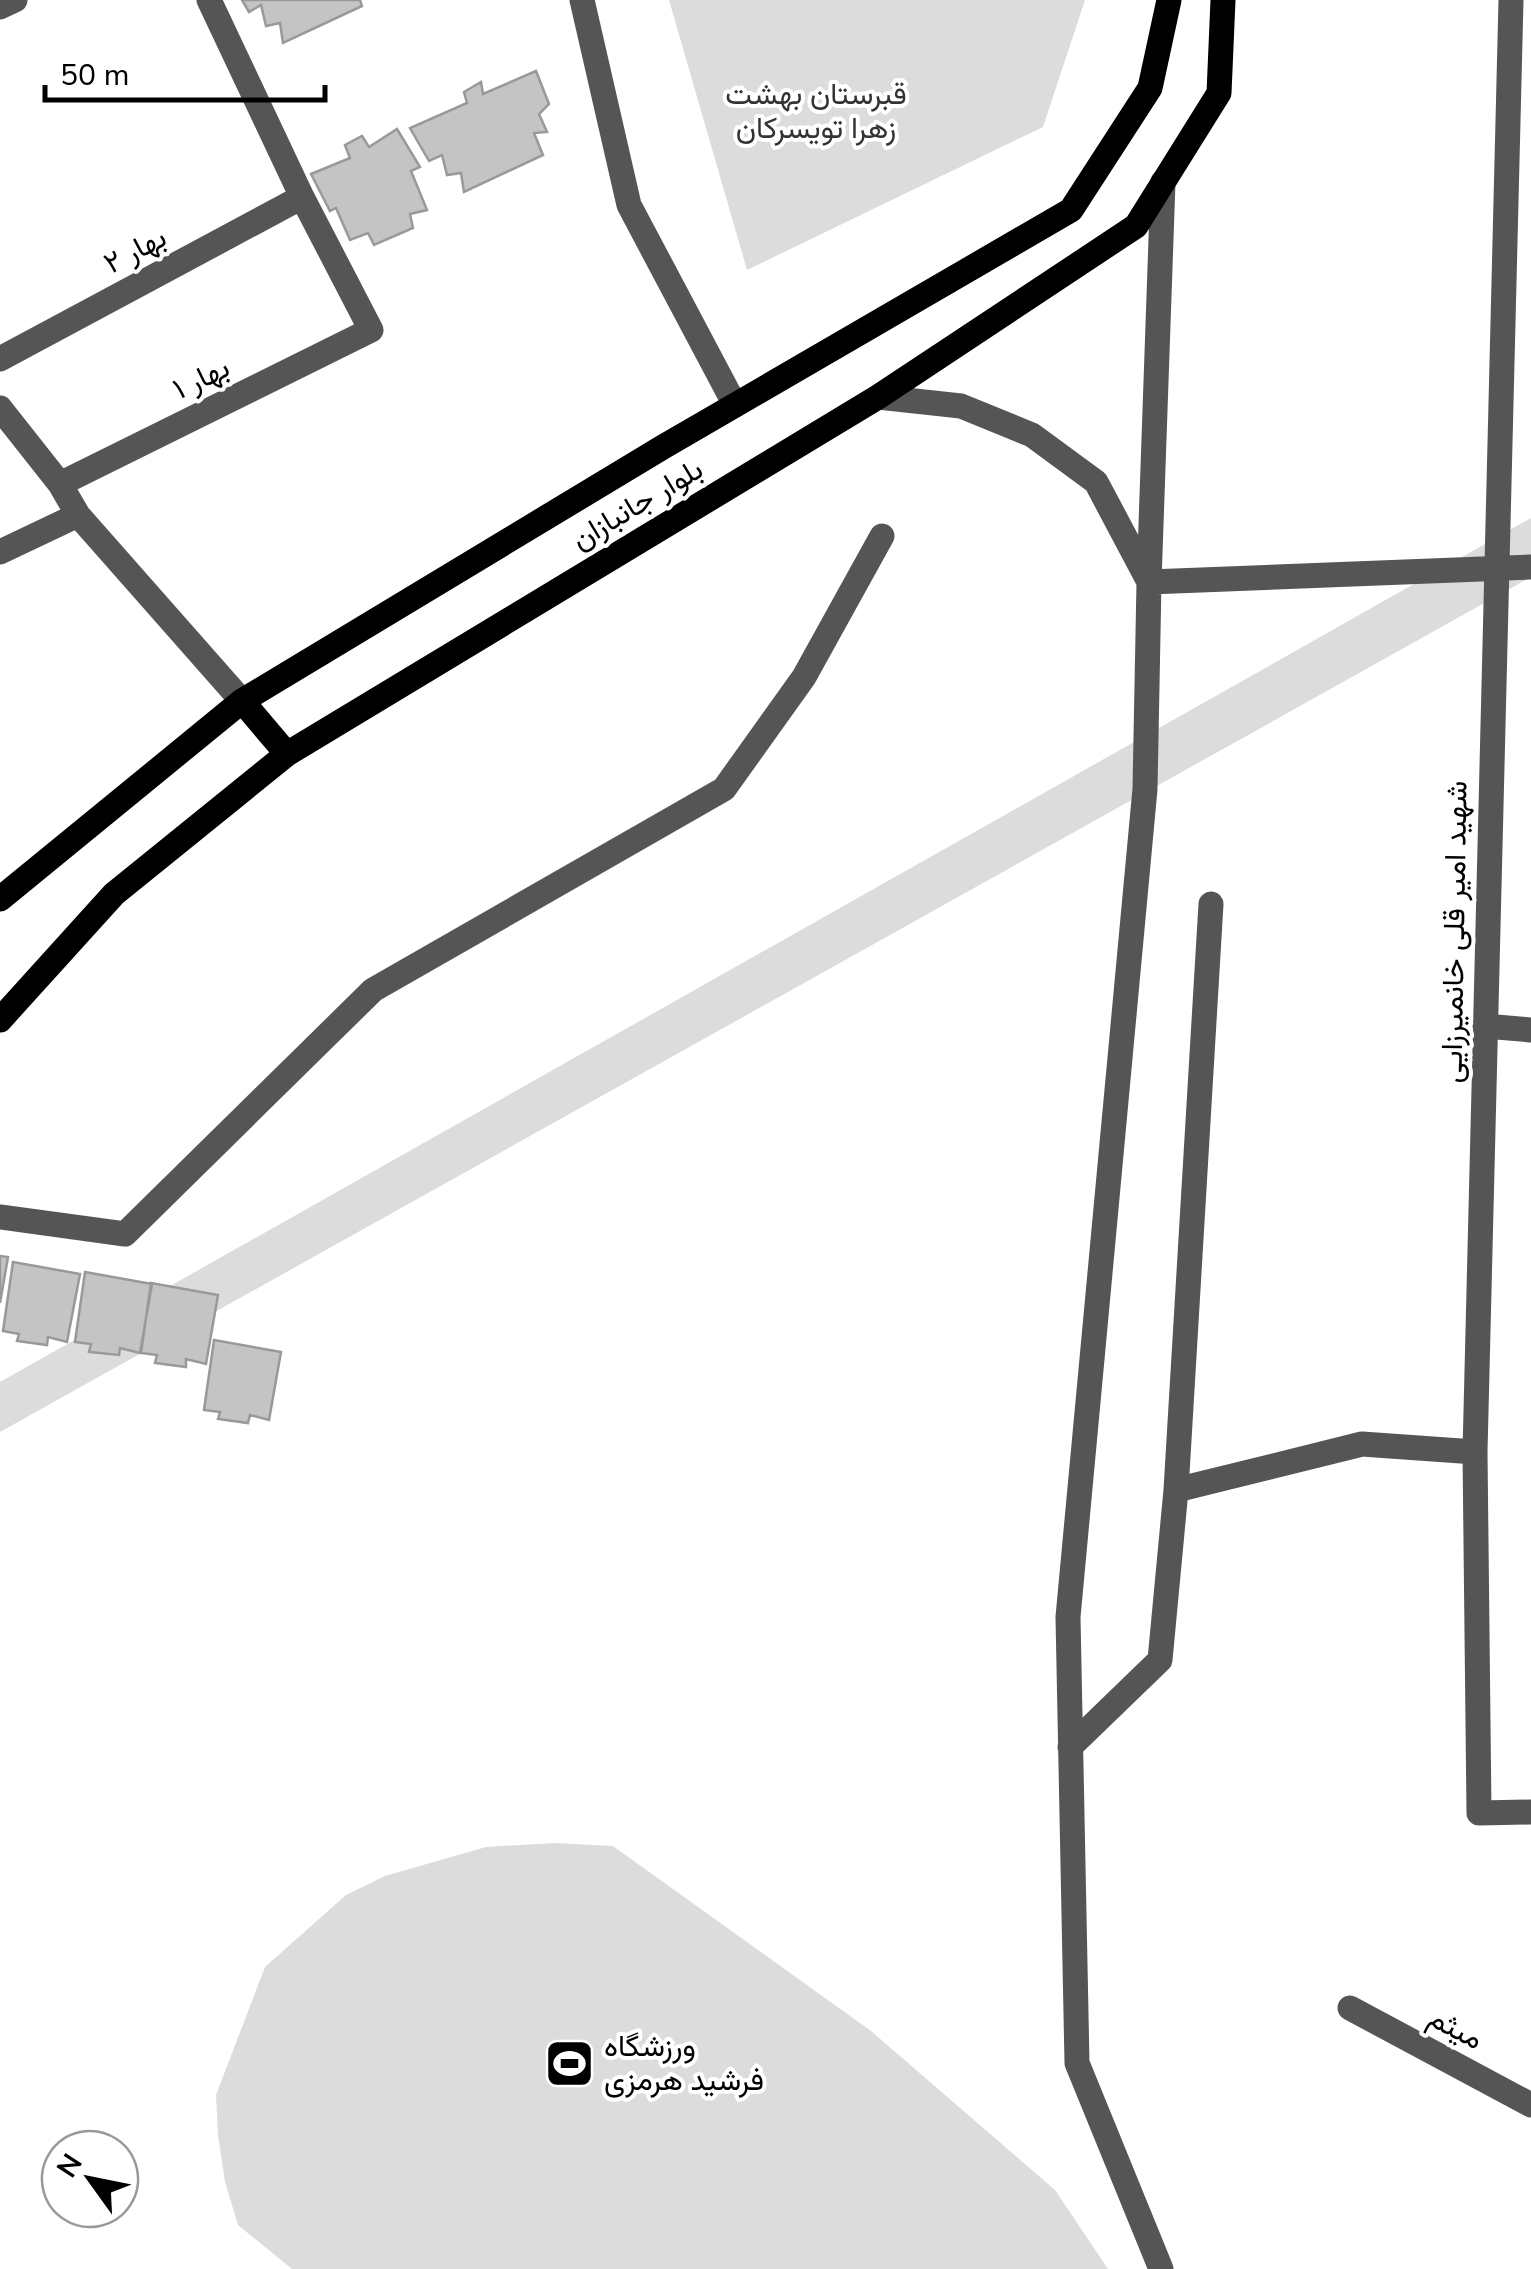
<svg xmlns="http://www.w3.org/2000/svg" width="1531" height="2269" font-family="'Nunito Sans',Vazirmatn,sans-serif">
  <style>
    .green { fill: #dcdcdc }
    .building { fill: #c4c4c4; stroke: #999; stroke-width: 2.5 }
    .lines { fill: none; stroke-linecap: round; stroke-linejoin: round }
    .minor { stroke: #555; stroke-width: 25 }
    .major { stroke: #000; stroke-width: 25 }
    .labels { text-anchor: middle; stroke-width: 8; stroke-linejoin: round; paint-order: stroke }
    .park-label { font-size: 30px; fill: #333; stroke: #fff }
    .street-label { font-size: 30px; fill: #000; stroke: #fff }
    .poi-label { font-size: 30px; fill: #000; stroke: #fff; text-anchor: start }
  </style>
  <rect width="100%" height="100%" fill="#fff"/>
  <path class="green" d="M669,0H1085L1043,127L747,270Z
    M1531,518V577L0,1432V1382Z
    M555,1843L613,1846L871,2031L1055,2190L1108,2269H292L238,2225L225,2182L218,2135L216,2095L265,1967L346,1895L385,1876L486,1847Z"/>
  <path class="building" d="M242,0H360L362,6L283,43L280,23L266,26L261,5L249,12Z
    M536,71L549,104L539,114L547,132L534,133L543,155L464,192L461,173L447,175L442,155L429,161L410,128L467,103L464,92L481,82L483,94Z
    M397,129L420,167L411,171L427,210L410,214L413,228L374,245L368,233L350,240L336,208L330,211L311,174L350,158L345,145L362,136L369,147Z
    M0,1256L8,1257L0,1303Z
    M13,1262L80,1274L67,1342L48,1337L47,1345L17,1341L19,1334L3,1331Z
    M85,1272L152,1284L140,1353L120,1348L119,1355L89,1352L91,1344L75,1342Z
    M151,1283L218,1295L206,1364L186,1359V1367L155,1363L157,1355L141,1353Z
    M214,1340L281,1352L269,1420L250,1415L248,1423L218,1419L220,1412L204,1410Z"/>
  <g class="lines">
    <path class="minor" d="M582,0L629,205L735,405
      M1511,0L1475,1452L1479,1813L1531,1812
      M0,7L15,0
      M0,359L302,197
      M878,397L961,406L1032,435L1096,482L1149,582L1163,182
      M0,408L60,484L78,515L242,701
      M60,484L371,330L302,197L209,0
      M0,552L78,515
      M1485,1026L1531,1030
      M0,1217L125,1234L373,990L724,789L804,677L882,536
      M1176,1490L1211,904
      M1070,1747L1160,1660L1176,1490L1362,1444L1475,1452
      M1350,2008L1531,2105
      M1161,2269L1077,2063L1068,1617L1145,789L1149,582L1531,567"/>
    <path class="major" d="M242,701L287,754
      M0,899L242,701L663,447L1071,210L1150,88L1169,0
      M0,1020L114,894L287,754L878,397L1136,226L1219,93L1223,0"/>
  </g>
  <defs>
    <symbol id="stadium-square" viewBox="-11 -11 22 22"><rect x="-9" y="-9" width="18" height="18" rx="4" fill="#000" stroke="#fff"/><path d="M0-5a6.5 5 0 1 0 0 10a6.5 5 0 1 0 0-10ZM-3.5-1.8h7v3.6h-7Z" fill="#fff"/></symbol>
  </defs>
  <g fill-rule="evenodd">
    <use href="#stadium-square" x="542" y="2036" width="55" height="55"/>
  </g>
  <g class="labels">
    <g class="park-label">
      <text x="816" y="104">قبرستان بهشت<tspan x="816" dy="34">زهرا تویسرکان</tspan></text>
    </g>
    <g class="street-label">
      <text transform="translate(135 250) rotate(-28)" y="10">بهار ۲</text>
      <text transform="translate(201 378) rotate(-26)" y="10">بهار ۱</text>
      <text transform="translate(637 504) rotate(-31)" y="10">بلوار جانبازان</text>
      <text transform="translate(1454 932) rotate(-89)" y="10">شهید امیر قلی خانمیرزایی</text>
      <text transform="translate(1456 2028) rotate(28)" y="10">میثم</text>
    </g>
    <g class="poi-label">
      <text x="604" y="2056">ورزشگاه<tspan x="604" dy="34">فرشید هرمزی</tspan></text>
    </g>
  </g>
  <g transform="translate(90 2179) rotate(303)"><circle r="48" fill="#ffffff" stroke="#999999" stroke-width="2.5"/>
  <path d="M0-8L18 38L0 25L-18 38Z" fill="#000000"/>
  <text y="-15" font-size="28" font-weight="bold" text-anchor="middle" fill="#000000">N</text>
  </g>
  <path d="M45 85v15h280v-15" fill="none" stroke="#000000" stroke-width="5"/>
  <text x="60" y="85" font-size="30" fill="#000000" stroke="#ffffff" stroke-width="8" paint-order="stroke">50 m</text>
</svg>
